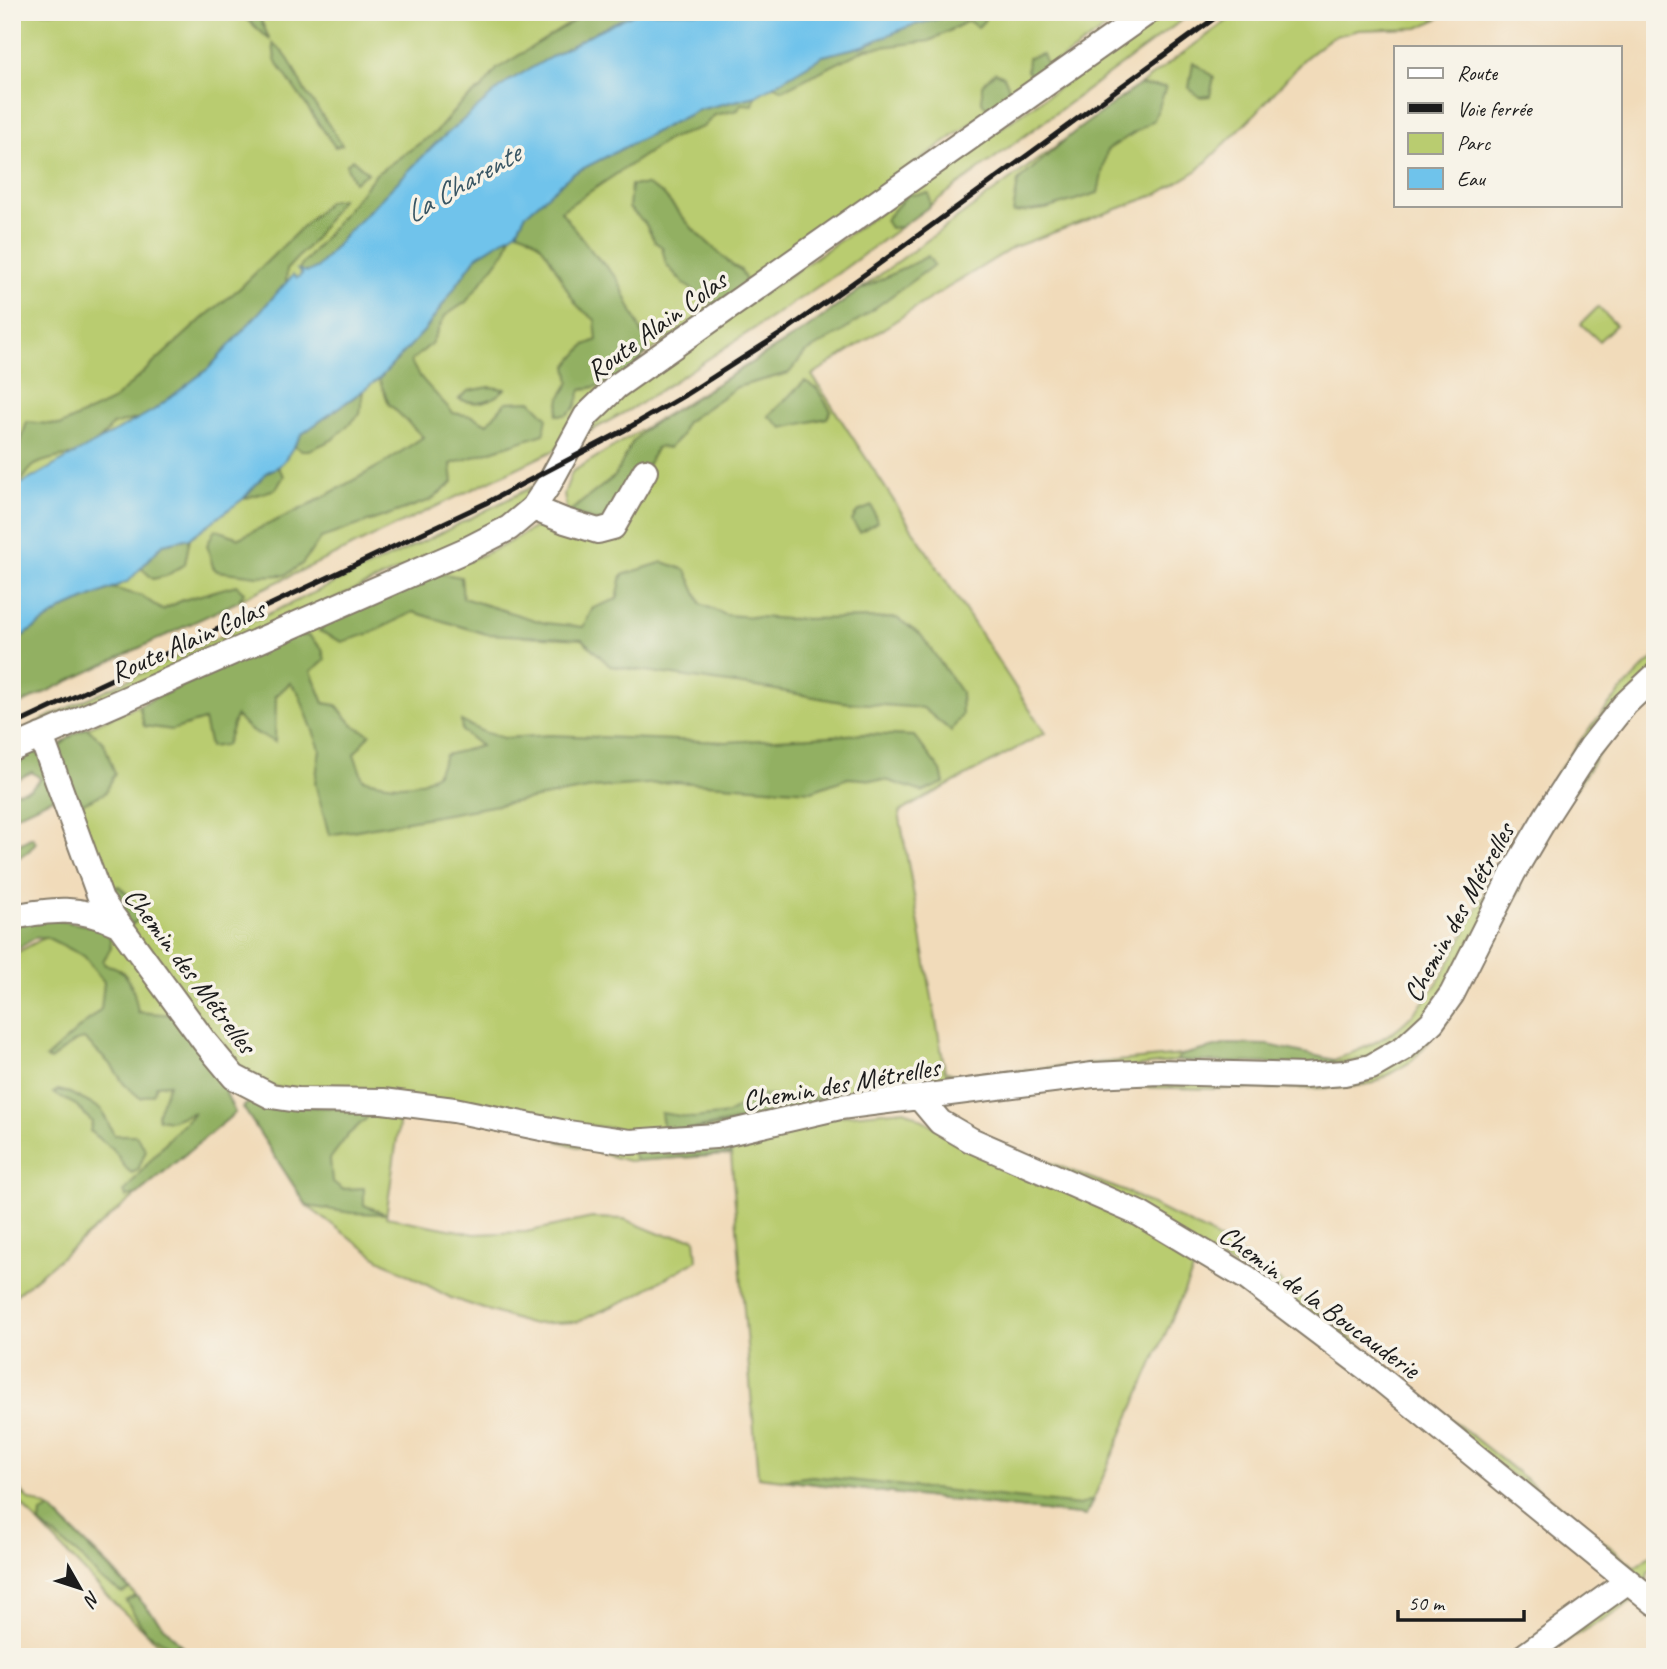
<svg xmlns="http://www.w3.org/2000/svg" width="1667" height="1669" font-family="Caveat,sans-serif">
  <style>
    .green { fill: #b9cc70; stroke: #6a7446; stroke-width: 2 }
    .forest { fill: #92b062; stroke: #57663f; stroke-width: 2 }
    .water { fill: #6fc3eb; stroke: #467084; stroke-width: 2 }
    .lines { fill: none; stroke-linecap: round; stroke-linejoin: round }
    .minor-casing { stroke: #867c6b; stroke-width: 28 }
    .minor { stroke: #fff; stroke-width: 24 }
    .rail { stroke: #1c1c1c; stroke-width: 5 }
    .labels { text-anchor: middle; stroke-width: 7; stroke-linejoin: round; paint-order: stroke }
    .street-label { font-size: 28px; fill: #1c1c1c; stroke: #f7f3e8 }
    .water-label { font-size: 30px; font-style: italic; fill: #395664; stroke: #f7f3e8 }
  </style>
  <rect width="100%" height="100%" fill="#f7f3e8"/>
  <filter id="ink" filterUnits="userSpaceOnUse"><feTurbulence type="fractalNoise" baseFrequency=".0143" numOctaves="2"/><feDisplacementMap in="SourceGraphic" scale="14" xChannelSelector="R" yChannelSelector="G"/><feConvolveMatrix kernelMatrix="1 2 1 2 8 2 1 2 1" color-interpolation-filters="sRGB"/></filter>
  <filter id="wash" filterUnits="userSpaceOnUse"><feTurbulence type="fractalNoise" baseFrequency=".00686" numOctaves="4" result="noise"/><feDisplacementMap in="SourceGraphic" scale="28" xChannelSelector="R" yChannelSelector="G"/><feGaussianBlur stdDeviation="1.57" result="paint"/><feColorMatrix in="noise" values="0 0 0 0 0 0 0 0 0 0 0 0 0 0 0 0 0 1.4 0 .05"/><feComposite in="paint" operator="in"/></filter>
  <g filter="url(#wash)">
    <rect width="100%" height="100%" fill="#f1dbba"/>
    <path class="green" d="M12,12H1128L606,383L555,450L12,708Z
      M1167,12H1193L837,274L638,405L587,433L614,398Z
      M1239,12H1446L1438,19L1418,28L1359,30L1332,37L1304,59L1256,113L1198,170L1158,194L1014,247L923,303L812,375L1045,733L899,812L945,1071L959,1076L1182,1055L1177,1061L664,1134L300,1094L250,1080L122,920L53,751L75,733L502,546L539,525L569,529L564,494L572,472L806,329Z
      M1598,307L1616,325L1599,341L1581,324Z
      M536,485L513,513L465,541L12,741V734L439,534Z
      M1655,657V667L1429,1015L1378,1055L1331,1065L1334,1060C1360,1050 1388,1039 1408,1019C1451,977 1470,915 1500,864C1543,791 1592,715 1655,657Z
      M1517,884L1521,888L1446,1022L1412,1061L1374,1083L1345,1088L1217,1089L1050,1085L1222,1083L1415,1049Z
      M45,918L116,934L221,1082L235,1113L12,1298V955L46,937Z
      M251,1101L297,1106L401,1110L386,1217L475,1234L526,1232L592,1218L624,1219L660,1234L695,1238L697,1260L631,1298L577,1322L529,1324L451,1298L379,1259L307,1206L243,1107Z
      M905,1110L939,1129L1202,1250L1086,1516L758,1477L731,1155L628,1161L557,1141Z
      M1017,1150L1129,1193L1214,1236L1277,1279L1635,1567L1655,1552V1567L1648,1572L1647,1581L1270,1286Z
      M12,1482L28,1499L51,1509L111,1568L191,1657H173L115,1604L28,1512L12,1492Z
      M1635,1594L1655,1609V1618L1636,1600L1540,1657L1623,1596Z"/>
    <path class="forest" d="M239,12H257L270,40Z
      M588,12H637L597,31L507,82L347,233L318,267L308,273L298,270L376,174L437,131L460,104L482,88L497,69Z
      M963,12L987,13L984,21L978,27L968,21L930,41L866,49L783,90L772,85L823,56L863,46L907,27Z
      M273,43C295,61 293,73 307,94C319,111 331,127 342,145L335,147L275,60Z
      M1043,54L1048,69L1035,78L1027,71L1028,58Z
      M1193,62L1214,77L1210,96L1199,97L1189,88Z
      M995,72L1004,76L1012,95L989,111L982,102V85Z
      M1139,85L1166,87L1154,120L1107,150L1098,193L1046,209L1013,213L1018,181L1073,133Z
      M756,96L753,105L741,104L738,110L715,115L703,127L669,139L561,211L594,254L617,278L647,344C643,374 606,385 581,390L575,408L566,415H557L560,398L570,382L567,366L585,345L597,340L595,320C590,315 582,311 578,306C557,281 552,240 517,231L525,215L572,174L698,110Z
      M352,159L368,173L354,182L346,165Z
      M631,185H647L663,194L693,229L732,265L741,270L747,283L719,303L711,302L684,284L666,264L662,247L655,242L645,223L629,208Z
      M929,193L930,206L901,227L890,228L885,220L907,195Z
      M341,199L313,241L287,269L286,283L209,368L154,410L140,418L112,425C106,436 86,452 73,455C61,457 46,459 35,465C26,471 23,483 12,489V452L19,447L27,422L61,425L112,401L203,318L240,288L329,201Z
      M511,235L506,250L466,302L445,316L431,344L411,361C417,378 441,398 453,413L472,416L487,424L506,402L531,401L547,417L544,434L451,464L453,482L431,500L321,538L302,564L285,575L257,576L217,571L213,567L207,545L215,529L239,538L305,507L381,465L423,437L389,404L379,379L425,330L477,256Z
      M928,256L934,265L842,332L805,353L789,373L737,387L685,423L681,436L669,448L657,447L613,527L569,512L615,476L633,441L645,429L806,329L860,290Z
      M805,381L817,389L831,411L827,418L783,428L768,416Z
      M490,387L505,389C492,402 477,406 459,399L468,391Z
      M363,391L360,414L332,440L310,450H301L294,446L302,434Z
      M278,467L284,476L276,489L243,499L267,472Z
      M872,506L877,522L860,532L852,521L857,512Z
      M190,538L185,564L166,576L153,579L141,568L163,544Z
      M663,562L686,570L701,604L726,615L788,619L897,618L921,635L961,692L962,715L951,731L923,708L841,702L770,689L610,666L582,639L486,634L413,612L371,633L342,642L319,631L327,622L438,573L461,577L463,598L545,623L583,627L593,608L617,599L622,575Z
      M236,585L244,592L239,601L12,708V643L65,608L112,588L142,596L162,610L183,600Z
      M297,635L309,636L322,649L325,660L311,671L324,703L336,705L353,725L370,734L354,754L363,779C384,785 416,790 435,775C440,770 443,761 445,755L481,746L462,731L461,721L483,732L504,738L549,735L727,742L863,734L914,736L941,771L944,783L923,792L889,781L848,778L812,791L675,782L593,788L329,835L315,783L320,749L298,692L290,683L276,696L275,742L250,730L236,716L226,745L210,747L204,720L172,730L144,726L139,705Z
      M87,728L104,743L115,774L105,793L79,805L53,751L75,733Z
      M31,749L43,757L59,795L12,817V793L30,789L41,779L32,772L12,782V757Z
      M32,837L36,842L29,851L12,862V848Z
      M119,886L132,899L140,919L131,925L108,891Z
      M45,918L109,929L111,948L103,961L105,965C129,966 135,992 138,1012L174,1015L221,1082L235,1113L137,1194L126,1197L124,1192L170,1137L195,1112L170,1121L159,1119L157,1115L169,1084L157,1085L153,1094L140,1098L124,1084L112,1066L84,1039L76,1041L50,1060L46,1058L101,1009L104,982L84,956L46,937L35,938L12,952V926Z
      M1228,1044L1269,1045L1334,1060L1331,1065L1176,1061L1182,1055Z
      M58,1090L70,1093L101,1109L114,1135H136L146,1150L138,1170L132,1173C122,1168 121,1157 113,1150C106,1142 97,1139 90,1131L92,1122L76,1105L53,1093Z
      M755,1095H768L781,1100L829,1096L789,1112L664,1134L661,1113L693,1118L728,1114Z
      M251,1101L297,1106L401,1110L400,1117L369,1116L348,1135L330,1159L332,1181L342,1189L364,1188V1205L386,1214L352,1213L307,1206L243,1107Z
      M730,1141L731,1154L637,1161L633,1155L634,1149Z
      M812,1476L1080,1505L1093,1499L1086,1516L781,1480Z
      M51,1509L129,1589L122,1593L99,1578L83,1559L40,1524L41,1513Z
      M136,1596L181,1645L171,1647L145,1631L126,1601Z"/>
    <path class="water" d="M637,12H963L907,27L863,46L823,56L756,96L698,110L572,174L525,215L517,231L477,256L425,330L379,379L302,434L284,461L278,467L267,472L243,499L190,538L163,544L129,581L65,608L12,643V489L154,410L209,368L293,275L297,278L302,274L298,270L308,272L318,267L347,233L434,145L507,82L597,31Z"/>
  </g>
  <g filter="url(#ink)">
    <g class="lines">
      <defs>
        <path id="minor" d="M533,508L565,521L598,531L613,527L645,471
          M41,736L101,900L204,1041L234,1077L271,1096L298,1100L383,1101L454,1110L561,1132L630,1142L715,1136L840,1107L1093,1075L1159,1072L1304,1076L1344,1073L1371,1067L1404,1048L1432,1022L1452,994L1513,873L1547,815L1591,747L1625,704L1655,676
          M12,749L468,549L509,528L533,508L549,484L586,416L617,386L1148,12
          M12,917C53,909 79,906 118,924
          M919,1097L940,1122L971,1140L1140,1214L1247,1278L1377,1376L1655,1603
          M1523,1657L1628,1581"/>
      </defs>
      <use href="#minor" class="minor-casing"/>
      <use href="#minor" class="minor"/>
      <path class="rail" d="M12,726L486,503L623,431L685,395L785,331L868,272L1223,12"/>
    </g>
  </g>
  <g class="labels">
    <g class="street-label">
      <text transform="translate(656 325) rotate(-36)" y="10">Route Alain Colas</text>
      <text transform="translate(187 640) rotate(-24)" y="10">Route Alain Colas</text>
      <text transform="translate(1458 912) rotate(-61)" y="10">Chemin des Métrelles</text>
      <text transform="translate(191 970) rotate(53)" y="10">Chemin des Métrelles</text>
      <text transform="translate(841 1083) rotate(-10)" y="10">Chemin des Métrelles</text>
      <text transform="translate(1320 1301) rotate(36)" y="10">Chemin de la Boucauderie</text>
    </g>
    <g class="water-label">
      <text transform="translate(462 183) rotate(-30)" y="10">La Charente</text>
    </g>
  </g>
  <rect width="1667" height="1669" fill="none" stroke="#f7f3e8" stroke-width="42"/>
  <rect x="1394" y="46" width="228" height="161" fill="#f7f3e8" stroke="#9f9d96" stroke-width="2"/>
  <rect x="1408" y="68" width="35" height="10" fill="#ffffff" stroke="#9f9d96" stroke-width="2"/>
  <text x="1457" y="80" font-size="21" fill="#1c1c1c">Route</text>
  <rect x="1408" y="103" width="35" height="10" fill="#1c1c1c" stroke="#9f9d96" stroke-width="2"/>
  <text x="1457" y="116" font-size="21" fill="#1c1c1c">Voie ferrée</text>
  <rect x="1408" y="133" width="35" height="21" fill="#b9cc70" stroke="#9f9d96" stroke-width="2"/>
  <text x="1457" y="150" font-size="21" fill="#1c1c1c">Parc</text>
  <rect x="1408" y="168" width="35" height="21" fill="#6fc3eb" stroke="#9f9d96" stroke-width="2"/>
  <text x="1457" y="186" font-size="21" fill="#1c1c1c">Eau</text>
  <g transform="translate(80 1588) rotate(129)" stroke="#f7f3e8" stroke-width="5" paint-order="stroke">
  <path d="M0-5L12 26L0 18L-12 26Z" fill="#1c1c1c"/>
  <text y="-10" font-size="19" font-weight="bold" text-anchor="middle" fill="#1c1c1c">N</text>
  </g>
  <path d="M1398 1610v10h126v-10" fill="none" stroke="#1c1c1c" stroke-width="3.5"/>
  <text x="1408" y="1610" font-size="21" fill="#1c1c1c" stroke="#f7f3e8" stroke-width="5" paint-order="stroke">50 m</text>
</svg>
